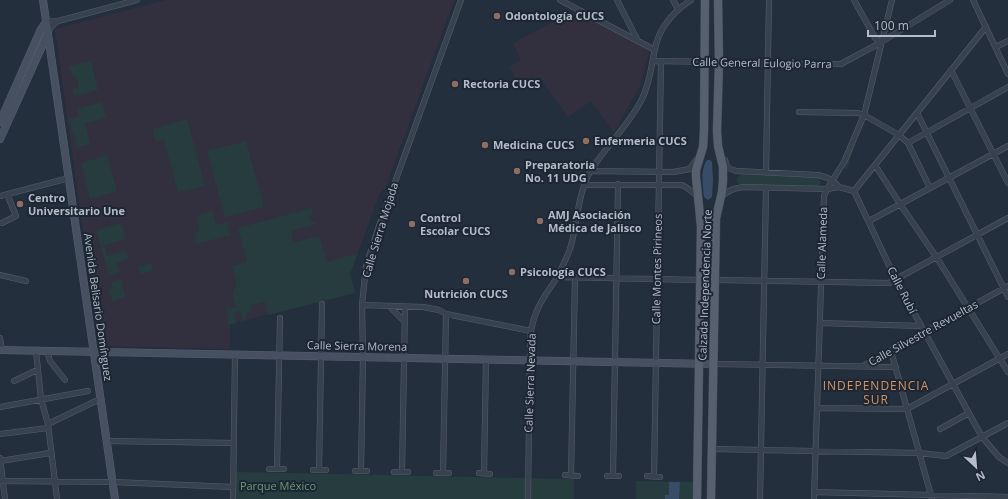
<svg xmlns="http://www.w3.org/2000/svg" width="1008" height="499" font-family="'Open Sans',sans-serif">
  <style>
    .medical { fill: #32303f }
    .green { fill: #263c3f }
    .water { fill: #394c67 }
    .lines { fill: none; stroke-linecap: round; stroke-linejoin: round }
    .street-casing { stroke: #565f6c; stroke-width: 6 }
    .secondary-casing { stroke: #565f6c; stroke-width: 8 }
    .primary-casing { stroke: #414a57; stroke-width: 9 }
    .street { stroke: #38414e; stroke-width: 5 }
    .secondary { stroke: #465061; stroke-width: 7 }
    .primary { stroke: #56606e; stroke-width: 8 }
    .education-dot { fill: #8d6e63; stroke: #1d2633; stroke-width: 1.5 }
    .labels { text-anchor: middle; stroke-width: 4; stroke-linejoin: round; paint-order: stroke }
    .poi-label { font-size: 11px; font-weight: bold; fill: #b4bcc9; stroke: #1d2633; text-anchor: start }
    .street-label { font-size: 11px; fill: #b4bcc9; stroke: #1d2633 }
    .park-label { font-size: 11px; fill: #6b9a76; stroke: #1d2633 }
    .neighbourhood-label { font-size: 12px; letter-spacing: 1px; fill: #d59563; stroke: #1d2633 }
  </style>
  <rect width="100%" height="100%" fill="#242f3e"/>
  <path class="medical" d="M166,0H454L386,186L379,195L350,274L355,293L230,324V349L99,346L55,29Z
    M575,11L650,49L641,84L614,132L591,101L568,117L540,78L526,80L515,77L509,67L521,60L513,43Z"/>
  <path class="green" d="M91,61L98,90L74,96L72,89L79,87L77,78L72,75L69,66Z
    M102,102L106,118L85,123L90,144L77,148L69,119L79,116L77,109Z
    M187,119L205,186L178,192L164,140L155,142L152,129Z
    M858,135L847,169L843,168Z
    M246,141L264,207L225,217L207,151Z
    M107,155L117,191L90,199L81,163Z
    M744,174L818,177L821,182L818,187L740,185L737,181C737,177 740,174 744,174Z
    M312,208L313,214L309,215L311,223L316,222V224L291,231L293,243L319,236L327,262L358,253L350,274L355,293L268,315L265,302L251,305L252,311L246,313L247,320L243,321L240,311L234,313L236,323L228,325L226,309L236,307L232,293L237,283L232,266L247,262L238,228Z
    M212,211L216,225L228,222L231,235L196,244L194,233L200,231L196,216Z
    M122,223L121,224L126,239L104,245L107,256L126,251L129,259L116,263L119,272L109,275L96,230Z
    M151,263L153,271L140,274L138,267Z
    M121,279L126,297L112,301L109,290L113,289L111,282Z
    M236,472L574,479V499H235Z
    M636,481L694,482V499H636Z"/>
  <path class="water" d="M707,160H710L712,162L713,180L712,197L708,200L704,197C703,186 700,170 707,160Z
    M669,482H680L679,499H665V495H669Z"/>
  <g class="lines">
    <defs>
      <path id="street" d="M560,0L655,50
        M617,0L637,39
        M673,0L678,9
        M854,0L873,34L875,38L881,42
        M973,0L1008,74
        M46,22L58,21L137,0
        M48,33L51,27L58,21
        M996,47L1008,41
        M653,61L719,62L768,64H841L878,44L950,0
        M951,70L1008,183
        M799,112L858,113L864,115L899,135L908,143L930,188
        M917,113L1008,297
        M908,143L1008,87
        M725,160C726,167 729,169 736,171L818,175C828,177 833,180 839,187
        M875,165L900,204L937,258L1008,372
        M591,171L673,172L690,169L696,160
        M766,172L769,0
        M585,185H682C689,188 692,193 698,196
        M854,191L896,280L982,437L999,457L1008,463
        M854,191L986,27
        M0,196L69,178
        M721,198C726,190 735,188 744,187L827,189L839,187L854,191
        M869,221L1008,146
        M2,223L16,216L7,194
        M0,275L26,281
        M556,277L701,280
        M715,280L889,283L1008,218
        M362,305L423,307L439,310L446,314L531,331
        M389,306L404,321
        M820,323L921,326
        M0,338L2,350
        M36,351L41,399L48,424L57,499
        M47,351L50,361L65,380
        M891,351L932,499
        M713,364L896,367
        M865,365L1008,286
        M14,381L37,370
        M0,407L88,391
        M817,408L907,409L1008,354
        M48,424L100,399
        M940,429L969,413
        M0,434L48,428
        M106,441L234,443
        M712,449L919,453L946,456L1008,423
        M0,458L5,499
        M0,461L50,453
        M269,469H284
        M277,469L280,318
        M313,470H326
        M319,470L322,304
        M355,471H367
        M361,471L363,357L362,305L366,266L379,226L461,0
        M394,472H408
        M402,472L405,307
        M436,473H449
        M443,473L446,314
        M479,473L490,474
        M484,474L486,359
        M565,475L578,476
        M571,475L575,278
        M607,476H619
        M613,476L618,184
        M647,476L660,477
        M654,477L661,61
        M0,481L113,482L233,487
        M814,492L1008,497
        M233,499L235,355
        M528,499L530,345C530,334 532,323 536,313C540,301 549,290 556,279C561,270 566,259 570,249C578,223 577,194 591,170C607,145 629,125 642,99C650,83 651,67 655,49C659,27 673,12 691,0
        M760,499L766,188
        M814,499L824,196L827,189L844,162L864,115L892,0"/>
      <path id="secondary" d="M43,0L115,499
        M0,122L40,31L46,22
        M0,139L48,33
        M0,350L713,364"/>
      <path id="primary" d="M697,499L701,226L696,177V170L703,147L704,131L705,0
        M711,499L716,218L722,192L723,180V167L718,146L717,131L719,62L718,0"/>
    </defs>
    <use href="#street" class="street-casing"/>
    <use href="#secondary" class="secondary-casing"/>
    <use href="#primary" class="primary-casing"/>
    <use href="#street" class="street"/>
    <use href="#secondary" class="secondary"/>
    <use href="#primary" class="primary"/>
  </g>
  <g class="education-dot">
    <circle cx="497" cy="16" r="4"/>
    <circle cx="455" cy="84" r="4"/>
    <circle cx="586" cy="141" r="4"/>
    <circle cx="485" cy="145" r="4"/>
    <circle cx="517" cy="171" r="4"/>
    <circle cx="20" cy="204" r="4"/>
    <circle cx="540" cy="221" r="4"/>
    <circle cx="412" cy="224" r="4"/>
    <circle cx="512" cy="272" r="4"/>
    <circle cx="466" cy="281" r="4"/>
  </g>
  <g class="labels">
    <g class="poi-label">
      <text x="505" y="20">Odontología CUCS</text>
      <text x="463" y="88">Rectoria CUCS</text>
      <text x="594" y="145">Enfermeria CUCS</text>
      <text x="493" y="149">Medicina CUCS</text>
      <text x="525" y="169">Preparatoria<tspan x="525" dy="13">No. 11 UDG</tspan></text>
      <text x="28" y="202">Centro<tspan x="28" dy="13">Universitario Une</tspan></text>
      <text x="548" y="219">AMJ Asociación<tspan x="548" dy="13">Médica de Jalisco</tspan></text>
      <text x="420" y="222">Control<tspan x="420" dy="13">Escolar CUCS</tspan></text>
      <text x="520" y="276">Psicología CUCS</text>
      <text x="466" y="298" text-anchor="middle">Nutrición CUCS</text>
    </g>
    <g class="street-label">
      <text transform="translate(762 63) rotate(1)" y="4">Calle General Eulogio Parra</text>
      <text transform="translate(380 230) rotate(-73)" y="4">Calle Sierra Mojada</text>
      <text transform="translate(822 243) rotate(-88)" y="4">Calle Alameda</text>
      <text transform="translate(657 269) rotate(-89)" y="4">Calle Montes Pirineos</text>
      <text transform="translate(705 285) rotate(-88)" y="4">Calzada Independencia Norte</text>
      <text transform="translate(902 290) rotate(63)" y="4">Calle Rubí</text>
      <text transform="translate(98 307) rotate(82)" y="4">Avenida Belisario Domínguez</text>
      <text transform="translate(923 333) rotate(-29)" y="4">Calle Silvestre Revueltas</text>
      <text transform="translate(357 346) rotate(1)" y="4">Calle Sierra Morena</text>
      <text transform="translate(530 383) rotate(-88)" y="4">Calle Sierra Nevada</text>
    </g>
    <g class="park-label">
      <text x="278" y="490">Parque México</text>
    </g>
    <g class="neighbourhood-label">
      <text x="876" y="390">INDEPENDENCIA<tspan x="876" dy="14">SUR</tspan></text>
    </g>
  </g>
  <g transform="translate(976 467) rotate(154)" stroke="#1d2633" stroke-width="3" paint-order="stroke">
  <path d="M0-3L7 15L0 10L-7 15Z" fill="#b4bcc9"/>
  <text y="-6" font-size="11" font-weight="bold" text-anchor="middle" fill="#b4bcc9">N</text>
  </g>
  <path d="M868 30v6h67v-6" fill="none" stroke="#b4bcc9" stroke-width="2"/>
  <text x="874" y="30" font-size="12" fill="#b4bcc9" stroke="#1d2633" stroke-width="3" paint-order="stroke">100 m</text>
</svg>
